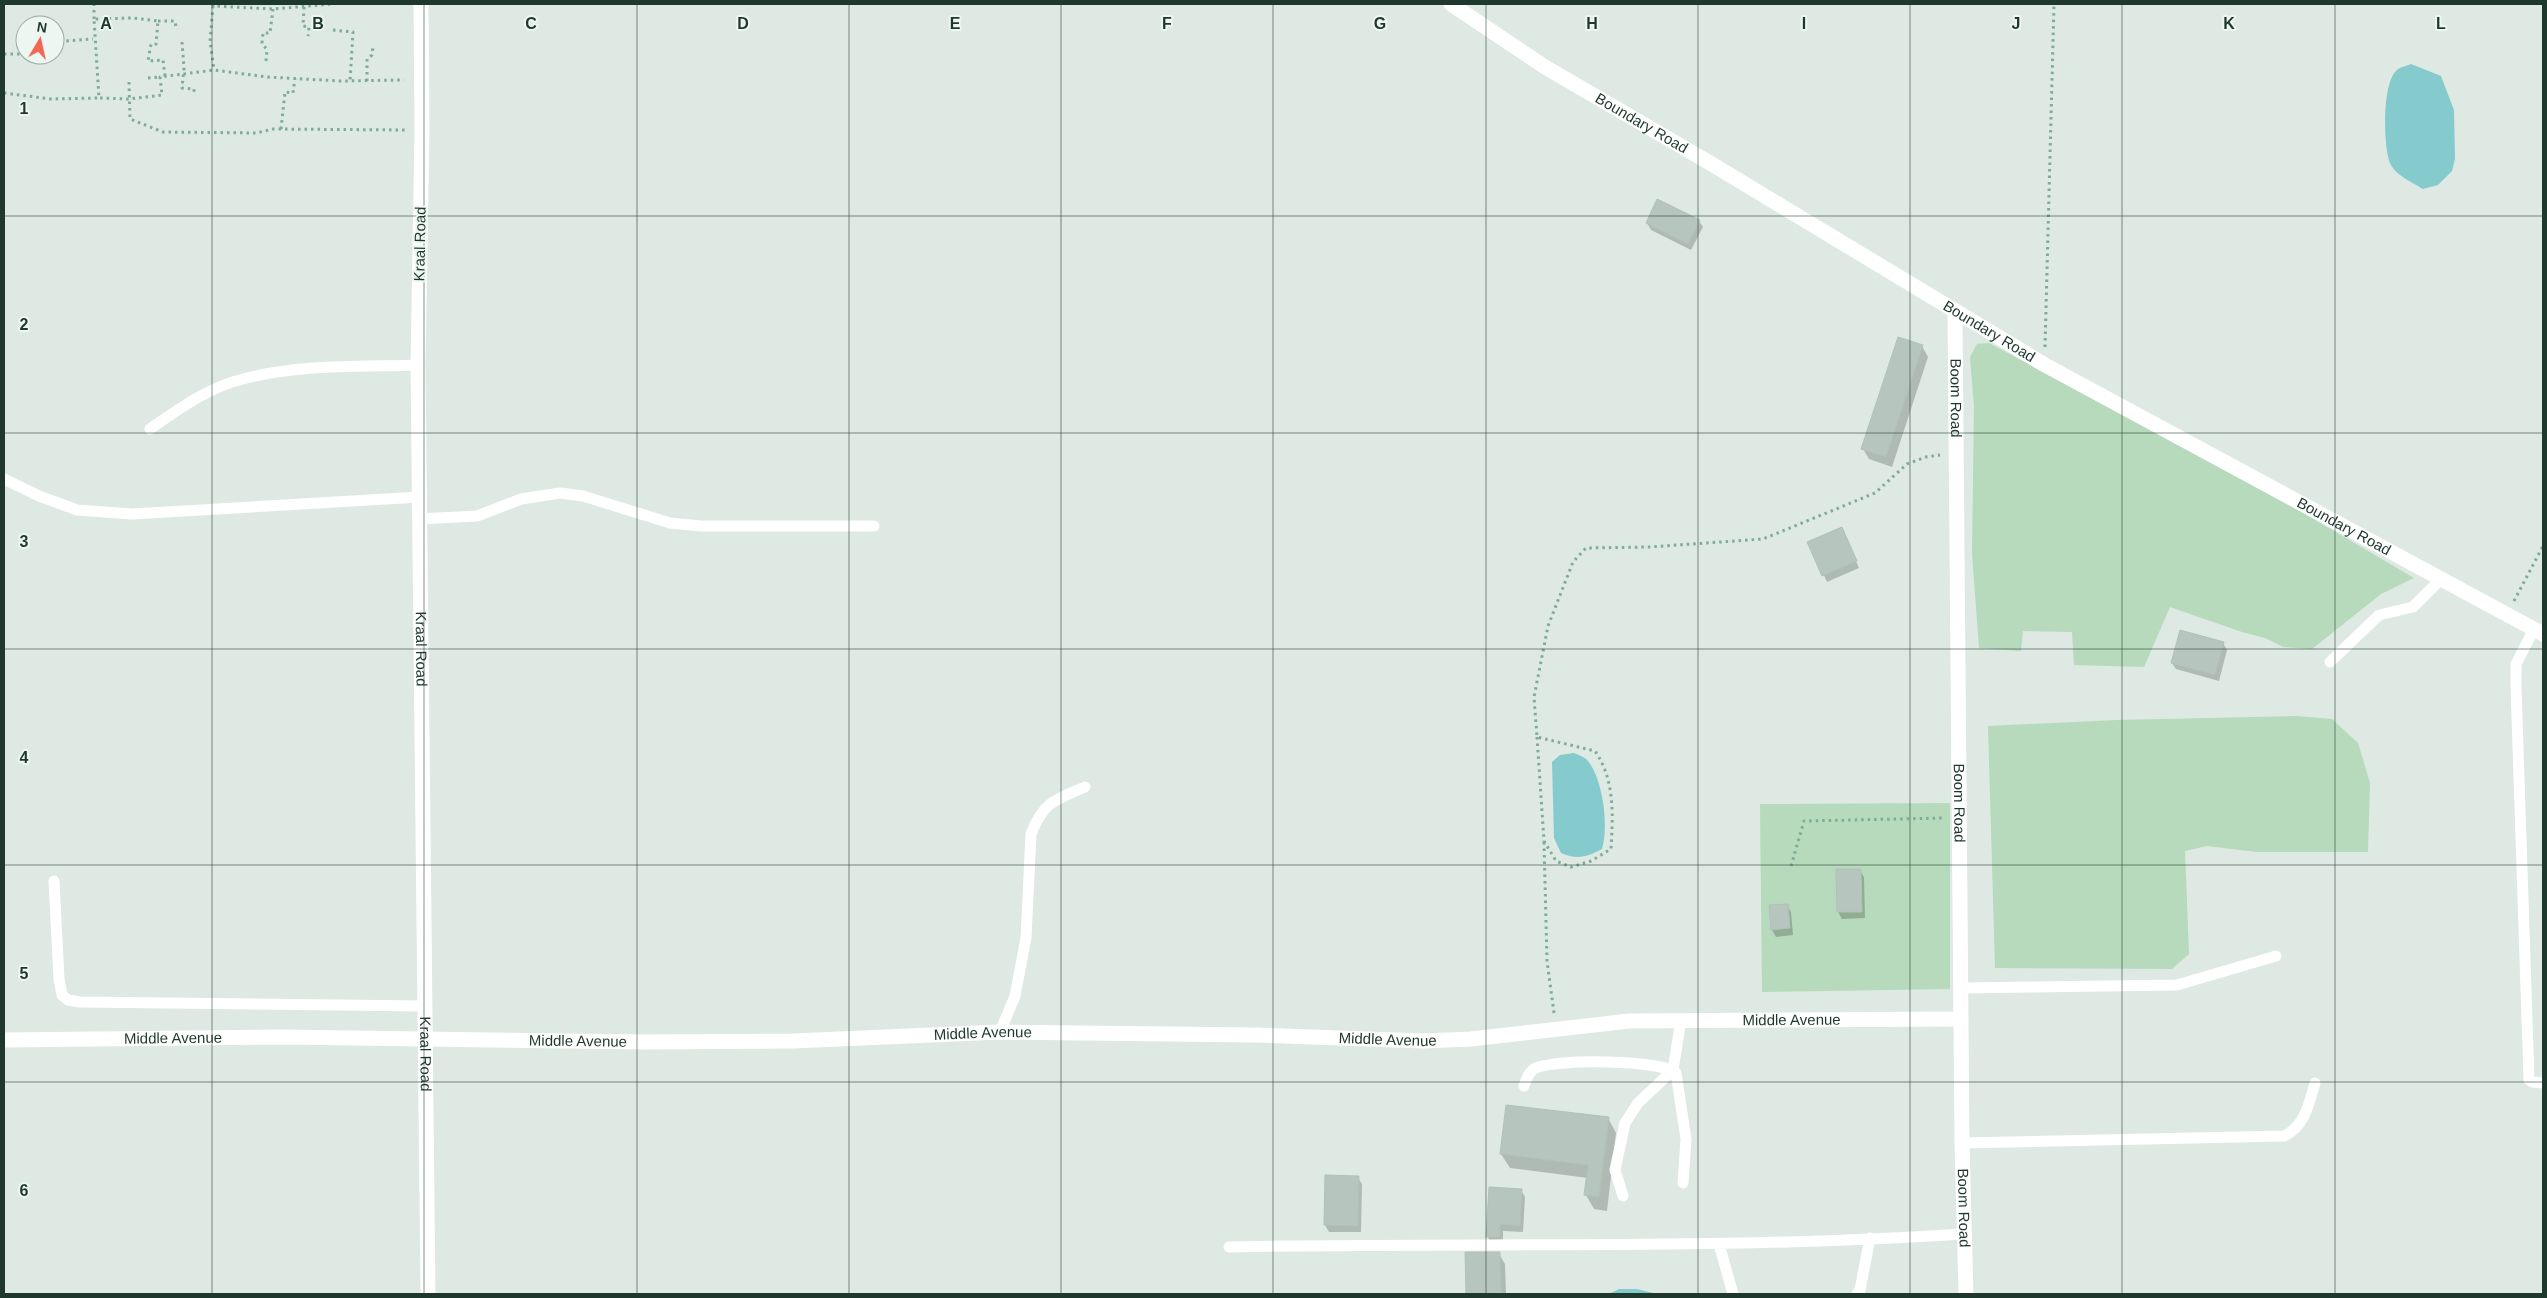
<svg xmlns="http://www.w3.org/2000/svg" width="2547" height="1298" font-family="Helvetica,sans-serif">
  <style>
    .green { fill: #b6dabb }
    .water { fill: #85cbce }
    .shadow { fill: #0003 }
    .building { fill: #b6c6be; stroke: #b0c2b8 }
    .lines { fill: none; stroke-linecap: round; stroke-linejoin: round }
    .path { stroke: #7eac98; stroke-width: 3; stroke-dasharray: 2.5 4; stroke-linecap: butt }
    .lane { stroke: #fff; stroke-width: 11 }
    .street { stroke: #fff; stroke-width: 15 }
    .grid { fill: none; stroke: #1f382e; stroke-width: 1; stroke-opacity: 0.55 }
    .labels { text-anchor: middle; stroke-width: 4; stroke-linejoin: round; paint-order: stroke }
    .street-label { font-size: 15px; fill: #1f382e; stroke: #edf6f0 }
    .grid-label { font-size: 16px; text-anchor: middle; font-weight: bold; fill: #1f382e; stroke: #edf6f0; stroke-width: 4; stroke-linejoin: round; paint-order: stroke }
  </style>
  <rect width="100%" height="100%" fill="#dde9e2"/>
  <path class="green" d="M1989,343L2254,484L2414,578L2381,594L2312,649L2283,647L2265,638L2242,632L2170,607L2144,667L2074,665L2072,632L2023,631L2021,651L1979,648L1972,553L1974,407L1970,357L1977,344Z
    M2297,716L2332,719L2358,743L2370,783L2368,852H2257L2207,846L2185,851L2189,954L2172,969L1995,968L1988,726L2117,720Z
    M1950,803V989L1762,992L1760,804Z"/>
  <path class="water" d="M2411,64L2441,76L2454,110L2455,159L2452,171L2438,185L2423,189C2412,182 2395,175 2390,163C2383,146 2382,82 2397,70C2400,67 2407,66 2411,64Z
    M1574,753C1578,755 1585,757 1588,761C1603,780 1609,826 1602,849C1587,857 1577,860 1561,853L1554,838L1552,762L1560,755Z
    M1619,1289H1637L1657,1294H1609Z"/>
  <path class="shadow" d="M1699,221L1703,227L1691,250L1651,230L1647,223Z
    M1922,346L1928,357L1892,467L1869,459L1863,449Z
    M1845,535L1859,568L1827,582L1809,543Z
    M2223,643L2227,650L2219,681L2176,669L2172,663Z
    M1860,870L1864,877L1865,918L1842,919L1838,912Z
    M1787,905L1791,912L1793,935L1776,937L1772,930Z
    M1608,1118L1616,1133L1607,1211L1594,1209L1586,1195L1588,1178L1510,1168L1501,1154Z
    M1358,1178L1362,1184L1361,1232H1329L1325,1225Z
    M1490,1189L1521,1190L1525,1197L1523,1232L1503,1231V1244H1491L1488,1237Z
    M1466,1254H1499L1505,1264L1506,1294H1467Z"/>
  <path class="building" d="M1657,199L1700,220L1688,244L1646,223Z
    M1898,337L1923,345L1886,457L1861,449Z
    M1842,527L1857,561L1822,576L1807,542Z
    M2180,630L2224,642L2215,675L2171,663Z
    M1836,869H1861L1862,912H1837Z
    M1788,904L1790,928L1771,930L1769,905Z
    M1506,1105L1609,1117L1599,1197L1584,1195L1588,1165L1500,1154Z
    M1325,1175L1359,1176L1358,1226L1324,1225Z
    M1489,1187L1522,1189L1520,1226L1500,1224V1237H1486Z
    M1465,1252H1500L1501,1294H1466Z"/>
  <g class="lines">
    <path class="path" d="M213,4V6L273,9L332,4
      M213,6L210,41L214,70
      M304,7L303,26L309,27L308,36
      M94,19V4
      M158,21H175L176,27
      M333,30L353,32L350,81
      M182,42L184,68L182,88L194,89V94
      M55,47L65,41L93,39
      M4,54H21L25,51
      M266,61L267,50L262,43L263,33H270L273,9
      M165,76L163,60L148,61L151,44H156L158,21L132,18L94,19L99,98L129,99L162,95L160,77L214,70L267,77L340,81L404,80
      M148,78L160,77
      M367,81V59L372,55L373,46
      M129,82L130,119L163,132L256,133L273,129L407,130
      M4,93L51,99L99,98
      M281,129L285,92L293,93L295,78
      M2045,347L2054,4
      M2514,601L2543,546
      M1537,737L1544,841L1556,861L1571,867L1591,861L1611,849C1613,815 1615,780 1595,751L1537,737L1534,697L1548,626L1573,562L1586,548L1649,547L1763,539L1875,493L1907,464L1926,457L1940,455
      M1544,842L1547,961L1554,1013
      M1791,866L1804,821L1944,818"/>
    <path class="lane" d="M150,429C179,409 209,387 243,379C299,364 361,367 418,365
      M4,479L39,496L77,510L132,514L420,497
      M420,519L477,516L521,499L560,493L583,496L670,523L701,526H874
      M2534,629L2516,664V687L2529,1080L2533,1082L2543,1083
      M2330,662L2379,615L2413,607L2441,579
      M54,881L59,979L62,995L68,1000L80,1002L424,1006
      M1961,988L2177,985L2276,956
      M1000,1032L1015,996L1026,938L1031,834C1044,801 1055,800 1085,787
      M1524,1086C1526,1080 1528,1073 1534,1069C1551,1058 1663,1060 1676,1073L1686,1139L1683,1183
      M1962,1143L2284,1136C2305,1126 2309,1104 2315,1083
      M1623,1196L1615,1170L1625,1123L1638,1103L1673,1070L1681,1020
      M1719,1244L1733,1294
      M1229,1247C1474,1242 1720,1250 1964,1234
      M1857,1294L1860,1290L1870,1238"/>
    <g class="street">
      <path id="s1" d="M421,4L422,130L418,365L428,1294"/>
      <path id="s2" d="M1451,4L1545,67L1710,163L2045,365L2543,634"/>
      <path id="s3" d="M1955,312L1962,1143L1966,1294"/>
      <path id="s4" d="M4,1040L283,1037L642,1042L793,1041L1000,1032L1257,1035L1424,1041L1471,1039L1629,1021L1961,1019"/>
    </g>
  </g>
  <path class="grid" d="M212,4V1294M424,4V1294M637,4V1294M849,4V1294M1061,4V1294M1273,4V1294M1486,4V1294M1698,4V1294M1910,4V1294M2122,4V1294M2335,4V1294M4,216H2543M4,433H2543M4,649H2543M4,865H2543M4,1082H2543"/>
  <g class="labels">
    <g class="street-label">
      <text dy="5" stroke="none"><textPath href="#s2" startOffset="225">Boundary Road</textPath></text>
      <text transform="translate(420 244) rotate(-89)" y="5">Kraal Road</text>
      <text dy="5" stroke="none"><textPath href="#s2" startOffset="630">Boundary Road</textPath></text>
      <text dy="5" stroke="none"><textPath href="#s3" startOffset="86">Boom Road</textPath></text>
      <text dy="5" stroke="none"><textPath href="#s2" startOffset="1035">Boundary Road</textPath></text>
      <text dy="5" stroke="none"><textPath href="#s1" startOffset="645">Kraal Road</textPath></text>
      <text dy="5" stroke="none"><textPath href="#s3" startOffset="491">Boom Road</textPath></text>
      <text dy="5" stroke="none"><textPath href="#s4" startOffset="1789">Middle Avenue</textPath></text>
      <text dy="5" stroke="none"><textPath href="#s4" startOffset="979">Middle Avenue</textPath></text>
      <text dy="5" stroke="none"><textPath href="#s4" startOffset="169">Middle Avenue</textPath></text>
      <text dy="5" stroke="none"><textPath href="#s4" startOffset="1384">Middle Avenue</textPath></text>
      <text dy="5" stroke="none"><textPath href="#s4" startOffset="574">Middle Avenue</textPath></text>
      <text dy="5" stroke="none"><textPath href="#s1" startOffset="1050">Kraal Road</textPath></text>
      <text dy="5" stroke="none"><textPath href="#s3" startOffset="896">Boom Road</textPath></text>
    </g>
  </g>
  <g class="grid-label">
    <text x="106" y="29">A</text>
    <text x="318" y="29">B</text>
    <text x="531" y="29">C</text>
    <text x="743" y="29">D</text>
    <text x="955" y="29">E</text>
    <text x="1167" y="29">F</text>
    <text x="1380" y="29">G</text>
    <text x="1592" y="29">H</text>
    <text x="1804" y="29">I</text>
    <text x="2016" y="29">J</text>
    <text x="2229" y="29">K</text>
    <text x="2441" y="29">L</text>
    <text x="24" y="114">1</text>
    <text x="24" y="330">2</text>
    <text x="24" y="547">3</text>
    <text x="24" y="763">4</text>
    <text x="24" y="979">5</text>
    <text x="24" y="1196">6</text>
  </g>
  <rect width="2547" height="1298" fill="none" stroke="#1f382e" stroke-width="10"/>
  <g transform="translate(40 40) rotate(9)"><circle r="24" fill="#edf6f0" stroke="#9baaa2"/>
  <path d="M0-4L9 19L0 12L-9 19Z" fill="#f06854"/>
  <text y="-8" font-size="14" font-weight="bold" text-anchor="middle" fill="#1f382e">N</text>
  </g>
</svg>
